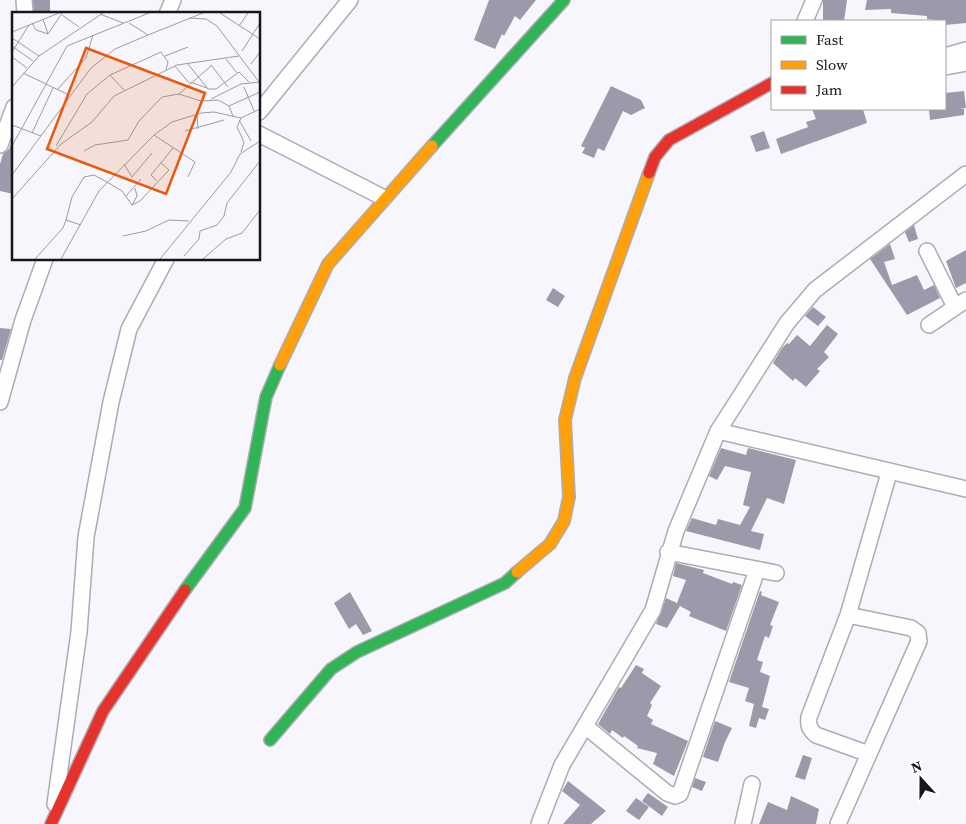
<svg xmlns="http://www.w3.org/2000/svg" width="966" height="824" font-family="'Source Serif 4',serif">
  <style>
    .building { fill: #9c9aaa }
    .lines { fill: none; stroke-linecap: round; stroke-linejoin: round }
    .street-casing { stroke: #acacb2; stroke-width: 18 }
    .fast-casing { stroke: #acacb2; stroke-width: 14 }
    .slow-casing { stroke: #acacb2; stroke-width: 14 }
    .jam-casing { stroke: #acacb2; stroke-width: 14 }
    .street { stroke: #fefeff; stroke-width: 15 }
    .fast { stroke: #30b455; stroke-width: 11 }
    .slow { stroke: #ff9f0a; stroke-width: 11 }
    .jam { stroke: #e5322d; stroke-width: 11 }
    .inset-road { fill: none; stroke: #9d9ca3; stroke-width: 1 }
    .view { fill: #e8590c; fill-opacity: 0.15; stroke: #e8590c; stroke-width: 2.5 }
    .inset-edge { fill: none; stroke: #17161d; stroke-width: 2.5 }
  </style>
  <rect width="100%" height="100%" fill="#f6f6fc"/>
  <path class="building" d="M33,0H50V14H34Z
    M489,0H536L520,20L515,16L504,36L502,34L495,49L474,40Z
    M823,0H847L844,21H823Z
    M867,0H966V23L945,25V21L927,19V16L891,13V9L865,10Z
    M611,86L641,100L645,108L631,115L623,111L604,151L598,148L594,158L582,153L585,148L581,146Z
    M964,91L966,108L959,109H964V115L930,120L929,109H945V93Z
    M812,109H863L867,123L781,154L776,139L808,127L806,122L816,119Z
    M764,131L770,148L756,152L750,136Z
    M14,135V194L0,191V164L3,154L9,149Z
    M914,225L918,239L909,242L905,232Z
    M890,244L895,259L884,262L892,285L917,275L924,290L934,285L940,298L907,315L870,259Z
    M966,250V283L956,288L946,261Z
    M553,288L565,296L558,307L546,300Z
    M813,307L826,317L818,326L805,316Z
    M827,325L838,334L824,352L829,357L817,369L820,371L806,387L795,378L793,381L773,363L782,348L787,343L789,344L797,335L810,346Z
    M0,328L11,329L2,360H0Z
    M721,448L746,455L748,448L796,460L784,504L767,498L751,531L764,534L760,550L686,531L692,518L716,525L718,519L740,525L750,507L743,505L751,472L725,466L717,480L709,476Z
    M676,563L704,570L703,573L732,584L733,582L742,585L726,631L689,616L691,612L680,606L667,628L656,624L666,598L677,603L686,580L673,576Z
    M760,591L762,592L761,595L779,602L770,625L773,626L769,638L765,636L757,660L763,662L760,672L770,676L762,707L769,709L765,720L759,718L756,728L749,726L754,704L745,701L749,688L729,682Z
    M350,592L372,631L363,635L356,624L349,629L334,603Z
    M636,665L644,669L642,673L661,686L650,703L652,705L647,716L653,720L651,724L688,741L674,776L653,764L657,753L637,748L638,746L624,736L623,738L612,730L610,734L598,724L619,687L621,688Z
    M715,721L732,728L725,742L718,762L703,757Z
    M803,755L812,758L805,780L795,777Z
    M695,778L706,782L702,791L692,787Z
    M568,781L606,811L591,824H563L580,805L562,791Z
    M648,793L668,807L662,816L642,801Z
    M791,796L819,809L816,824H759L768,802L787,810Z
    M636,798L649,807L639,820L626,811Z"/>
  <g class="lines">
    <defs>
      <path id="street" d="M24,0L25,14
        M167,14L173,0
        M805,21L814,0
        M945,56L966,50
        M945,67L966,63
        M259,112L350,0
        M259,134L384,198
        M0,145L14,107
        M927,251L955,307
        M929,325L966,300
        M0,402L23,320L45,259
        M718,431L966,489
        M668,552L776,573
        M585,726L667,793L675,796L680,794L757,570
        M869,754L816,735C809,729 808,725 809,717L848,615L889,473
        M55,804L79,632L86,537L111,402L129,329L166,259
        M539,824L562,765L653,610L676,531L718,431L787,323L815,290L966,174
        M743,824L752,784
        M838,824L919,641L918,633L911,628L848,615"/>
      <path id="fast" d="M432,146L564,0
        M185,590L245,508L266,397L280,365
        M270,740L331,669L357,652L505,583L517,572"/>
      <path id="slow" d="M280,365L328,264L432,146
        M517,572L550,544L564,521L569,497L565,420L575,378L649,173"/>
      <path id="jam" d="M649,173L655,157L669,140L772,83
        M51,824L103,711L185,590"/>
    </defs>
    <use href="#street" class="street-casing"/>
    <use href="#fast" class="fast-casing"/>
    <use href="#slow" class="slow-casing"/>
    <use href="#jam" class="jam-casing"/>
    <use href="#street" class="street"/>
    <use href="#fast" class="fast"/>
    <use href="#slow" class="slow"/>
    <use href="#jam" class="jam"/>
  </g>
  <g transform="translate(12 12)">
    <rect width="248" height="248" fill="#f6f6fc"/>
    <path class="inset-road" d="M208,1L248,27M88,2L111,11M50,3L67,15M177,6L194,7L205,14L247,70M31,7L36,22M20,11L24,18L36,22M117,11L136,23L191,1M227,14L236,1M0,20L47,1M36,22L50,1M0,26L27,44M0,34L21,49M230,39L248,11M0,40L17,13M153,44L176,35M0,45L15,56M214,47L225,61M176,52L196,77H204L227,60L237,70M239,52L248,40M199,53L216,75M163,54L177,71M11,61L57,83M98,63L112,78M178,70L195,76M0,75L27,44L91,1M232,75L242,99M45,78L74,46L81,23M167,82L200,53M199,87L229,72L248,70M217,94L248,80M185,102L186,117M229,106L225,115L232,130L229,140M227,108L239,129M0,113L29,124M173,119L212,108M20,121L41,76M142,123L183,150L176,165M0,134L55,34L137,1M44,134L75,82L98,63L149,40L156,50L154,58M72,139L83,133L116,128L127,109L150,85L167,82L189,89L206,88L217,94L221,104M112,152L120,165L140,141M0,163L79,56L103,37L136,23M145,169L139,163L161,136M114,184L129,167M0,187L49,132L80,110L102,84L165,53L227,44M120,193L128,189L157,158L149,151M54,208L60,185L72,165L82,163L95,170L110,179L120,193L125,184L123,176M111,224L134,219L157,208L177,209M172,244L187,227L188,219L205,213L212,204L215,191L248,149M23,247L51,216L54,208L69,213M49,247L87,179L142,123L160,110L189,101L202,100L229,106L248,97M148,247L219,160L228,142L248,129M191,247L214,227L230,221L248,198"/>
    <path class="view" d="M74,36L193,81L154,182L35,137Z"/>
    <rect width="248" height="248" class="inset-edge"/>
  </g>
  <rect x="771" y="20" width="175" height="90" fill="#ffffff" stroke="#a2a2a5"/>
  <rect x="781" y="36" width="25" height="8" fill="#30b455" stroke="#a2a2a5"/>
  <text x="816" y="45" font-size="15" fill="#17161d">Fast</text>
  <rect x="781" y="61" width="25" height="8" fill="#ff9f0a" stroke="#a2a2a5"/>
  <text x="816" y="70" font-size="15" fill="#17161d">Slow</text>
  <rect x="781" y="86" width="25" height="8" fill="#e5322d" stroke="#a2a2a5"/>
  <text x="816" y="95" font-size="15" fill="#17161d">Jam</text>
  <g transform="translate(921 779) rotate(339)" stroke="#ffffff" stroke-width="4" paint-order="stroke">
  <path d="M0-4L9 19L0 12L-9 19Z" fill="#17161d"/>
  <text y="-8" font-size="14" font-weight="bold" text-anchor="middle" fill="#17161d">N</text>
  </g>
</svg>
